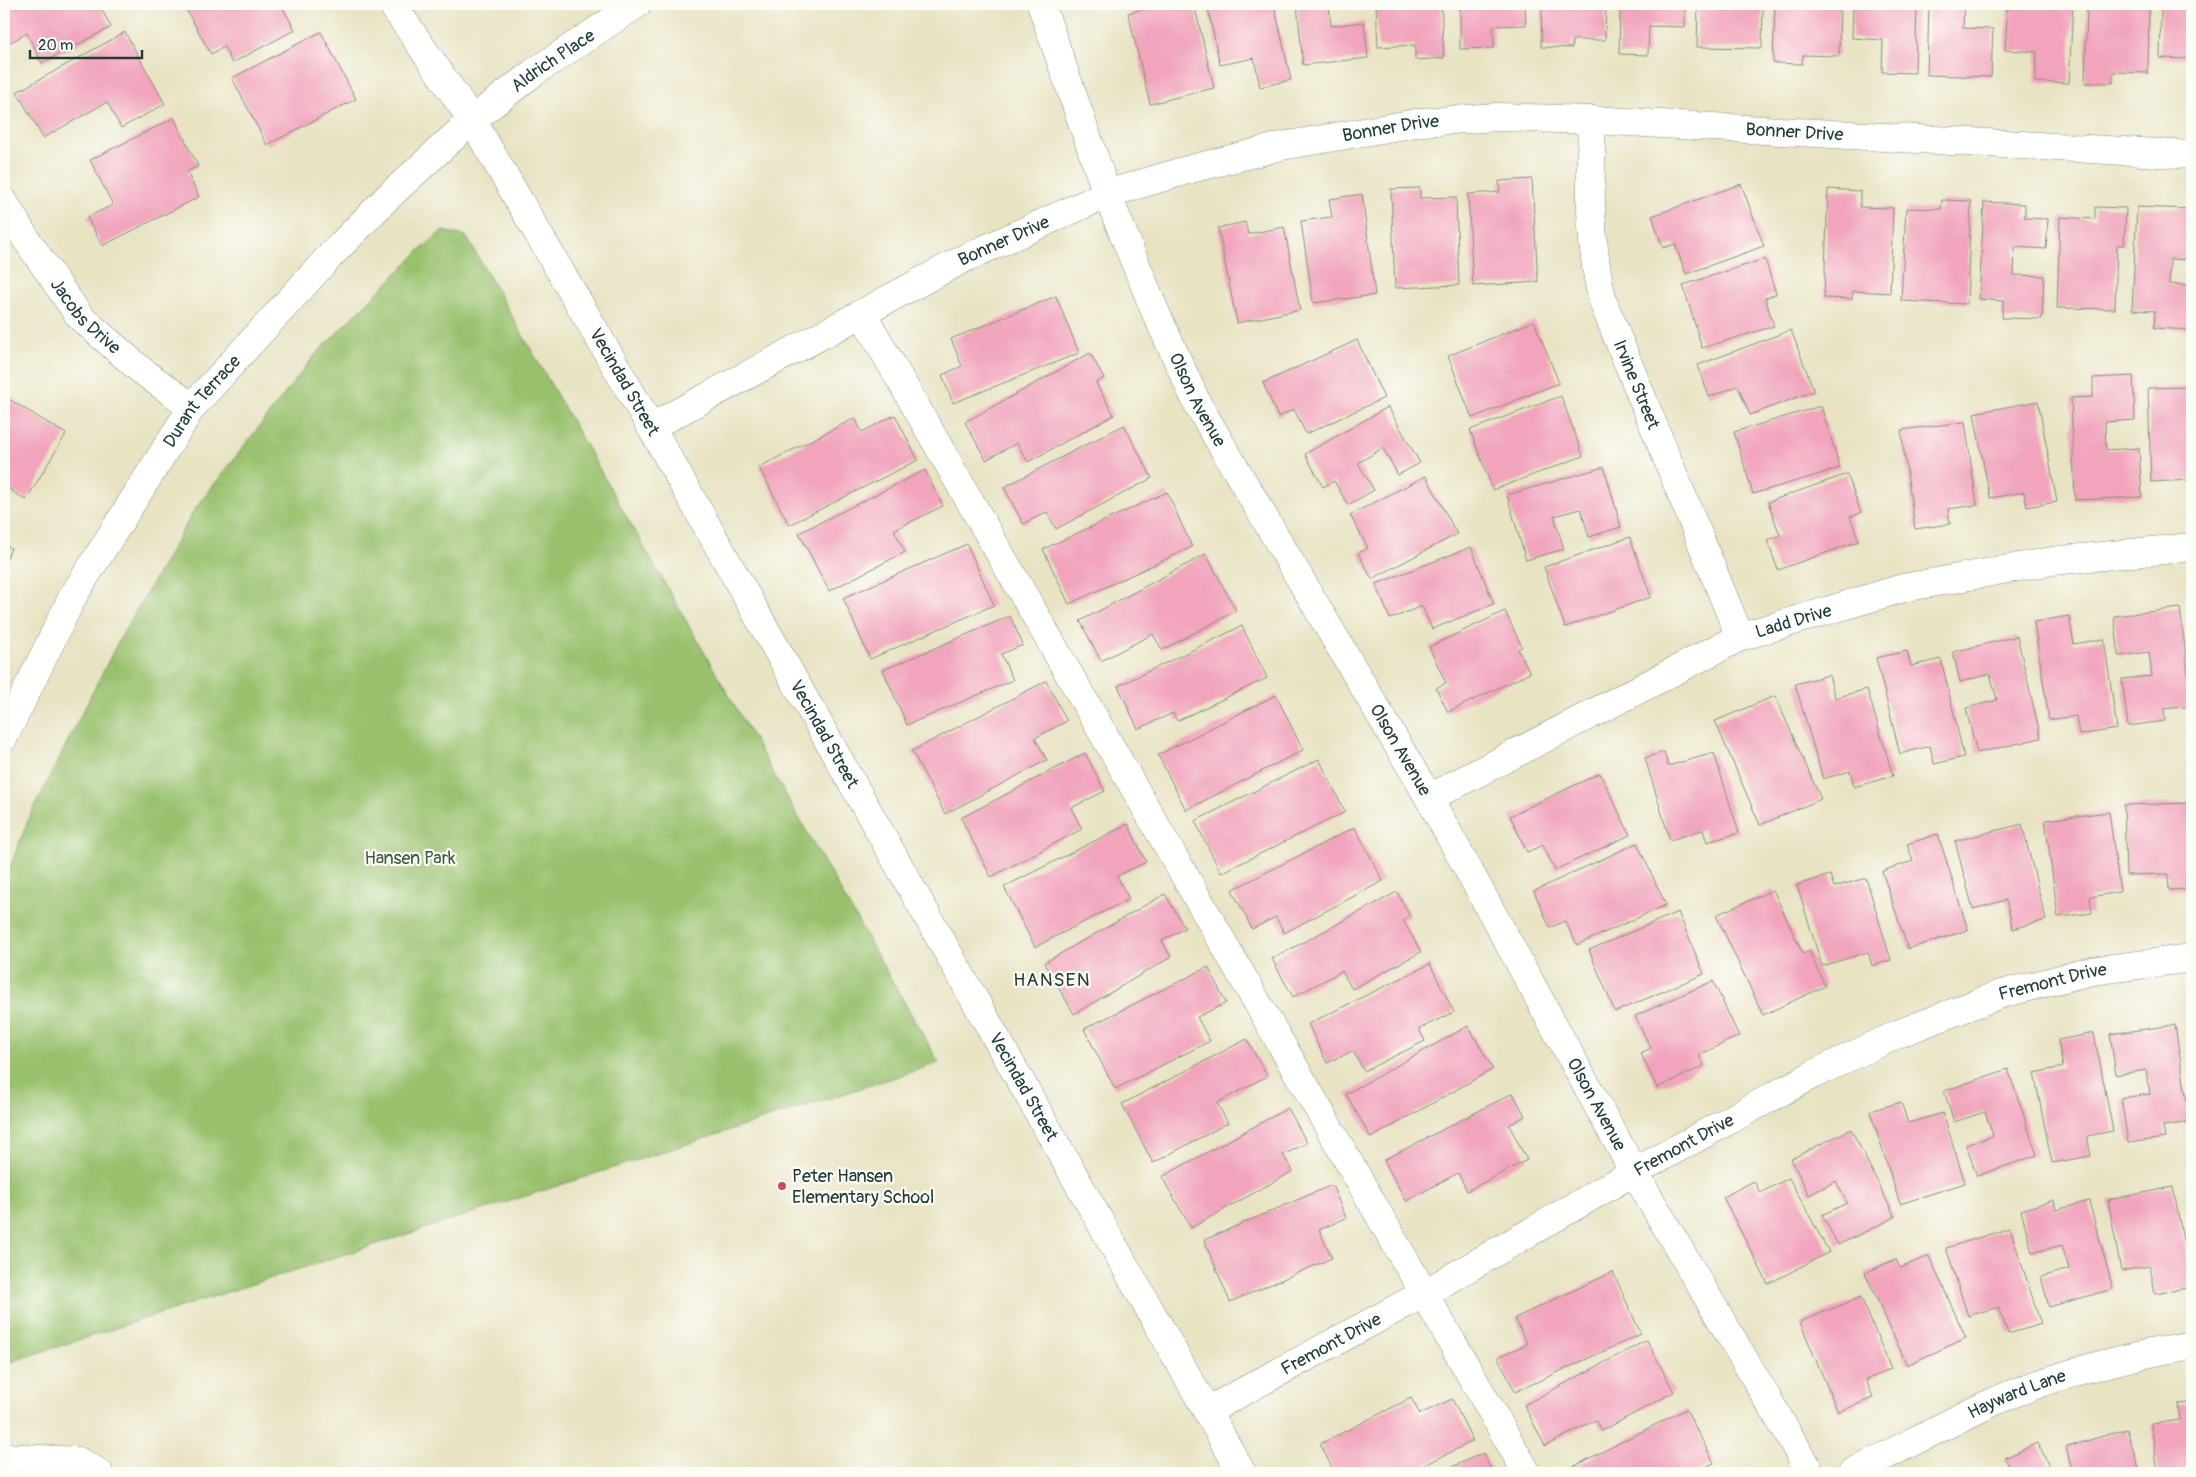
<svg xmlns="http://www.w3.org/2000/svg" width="2196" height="1477" font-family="Pangolin,sans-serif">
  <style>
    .green { fill: #99c16d; stroke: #5c7f50 }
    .building { fill: #f1a4bc }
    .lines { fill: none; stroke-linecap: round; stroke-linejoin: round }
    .minor-casing { stroke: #84907c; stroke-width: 29 }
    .minor { stroke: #fff; stroke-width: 28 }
    .poi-dot { fill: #d1495b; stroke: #fdfcf7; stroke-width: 2 }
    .labels { text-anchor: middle; stroke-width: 4.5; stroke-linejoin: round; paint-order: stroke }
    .street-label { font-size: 18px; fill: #1f3d34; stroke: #fdfcf7 }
    .park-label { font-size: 18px; fill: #3e5e42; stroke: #fdfcf7 }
    .poi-label { font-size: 18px; fill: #1f3d34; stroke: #fdfcf7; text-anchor: start }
    .neighbourhood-label { font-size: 19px; letter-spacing: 1px; fill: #1f3d34; stroke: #fdfcf7 }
  </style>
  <rect width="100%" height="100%" fill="#fdfcf7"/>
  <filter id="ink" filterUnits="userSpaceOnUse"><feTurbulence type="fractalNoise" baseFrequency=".02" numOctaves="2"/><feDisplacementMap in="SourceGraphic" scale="10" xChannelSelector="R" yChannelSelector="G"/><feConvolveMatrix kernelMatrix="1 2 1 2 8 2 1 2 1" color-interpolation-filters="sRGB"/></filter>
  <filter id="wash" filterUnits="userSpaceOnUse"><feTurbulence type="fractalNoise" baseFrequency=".0096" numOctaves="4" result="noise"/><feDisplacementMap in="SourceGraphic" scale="20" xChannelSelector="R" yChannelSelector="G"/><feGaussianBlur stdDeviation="1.12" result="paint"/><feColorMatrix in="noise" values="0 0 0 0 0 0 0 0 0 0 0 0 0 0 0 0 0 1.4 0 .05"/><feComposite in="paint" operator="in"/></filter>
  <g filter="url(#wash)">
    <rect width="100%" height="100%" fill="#e8e3c3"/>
    <path class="green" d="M442,231L466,236L939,1063L4,1364V883L29,818L117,644L195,509L315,355L418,252Z"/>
    <g id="blocks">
      <path class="building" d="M4,4H99L111,27L42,63L27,33L4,46Z
        M183,4H281L295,30L232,63L224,47L211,54Z
        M1167,4H1194L1214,88L1150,104L1128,13Z
        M1207,4H1274L1291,80L1260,87L1254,58L1220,65Z
        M1297,4H1329L1331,26L1364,22L1368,58L1303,65Z
        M1376,4H1441L1444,58L1415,60V45L1378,47Z
        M1460,4H1525L1526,25L1493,26L1494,48L1460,49Z
        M1542,4H1606L1605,40H1572V48L1541,47Z
        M1620,4H1685V27L1649,26L1648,55L1619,54Z
        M1698,4H1763L1762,48L1697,47Z
        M1775,4H1840L1839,56L1803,55L1802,64L1773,63Z
        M1853,4H1917L1915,73L1882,72L1883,40L1852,38Z
        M1929,4H1964L1963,28L1993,29L1991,77L1927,75Z
        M2008,4H2073L2069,83L2035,82L2037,52L2005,50Z
        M2087,4H2149L2148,73L2113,72V83H2085Z
        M2161,4H2192V59L2160,58Z
        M125,32L165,104L121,128L107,102L43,138L17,92Z
        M321,32L356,99L267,145L232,78Z
        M174,118L198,166L187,172L199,197L102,246L87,217L113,205L90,160Z
        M1532,179L1538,282L1473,286L1468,194L1500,192L1499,181Z
        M1741,184L1764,246L1686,274L1675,244L1663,248L1652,216Z
        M1420,188V198L1456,197L1459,285L1395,288L1391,189Z
        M1828,189L1860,191V207L1893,208L1890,293L1853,291L1852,299L1824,298Z
        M1362,194L1375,295L1313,303L1301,221L1332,217L1329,199Z
        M1942,200L1971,201L1967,304L1901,301L1906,208L1941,209Z
        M1984,202L2025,204V218L2048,219L2046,249L2015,247L2014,275L2044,276L2042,319L2002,318L2003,301L1979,299Z
        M2095,207L2126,208L2124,245H2117L2115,309L2057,308L2060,217L2095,219Z
        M2137,207L2192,209V260L2170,259L2169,284L2192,285V330L2154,328L2155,311L2132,310Z
        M1245,222L1248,234L1284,227L1300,310L1237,323L1218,228Z
        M1765,259L1776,294L1765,298L1774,326L1702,348L1683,285Z
        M1056,296L1079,353L953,403L942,375L962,366L951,339Z
        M1534,321L1559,383L1472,418L1448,356Z
        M1791,330L1814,391L1750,415L1738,386L1709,397L1698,365Z
        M1357,340L1384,398L1306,434L1294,409L1278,417L1263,383Z
        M1090,353L1104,378L1096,383L1114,415L1028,462L1017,443L986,460L965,422Z
        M2133,376L2135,420L2105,422L2106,450L2139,448L2142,497L2075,500L2071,398L2093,397V378Z
        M2192,387V480L2151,482L2148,388Z
        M4,396L66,434L26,500L4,486Z
        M1561,396L1583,456L1493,490L1470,430Z
        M2038,401L2057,502L2027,507L2024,492L1990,498L1974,413Z
        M1821,406L1840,468L1753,494L1734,432Z
        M1388,407L1420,463L1398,475L1383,448L1358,463L1374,490L1348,505L1334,481L1323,487L1305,454Z
        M895,415L918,460L789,525L759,467L855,418L862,432Z
        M1965,422L1977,505L1948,509L1950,524L1915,529L1901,430Z
        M1124,425L1152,478L1056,529L1047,512L1023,524L1004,487Z
        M1604,467L1621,527L1589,537L1581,509L1554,516L1564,549L1526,560L1507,495Z
        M925,470L943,506L894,530L905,552L829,591L799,533Z
        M1847,474L1861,513L1850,517L1859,541L1778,570L1767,540L1780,535L1768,502Z
        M1426,476L1457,534L1372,579L1358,553L1368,548L1350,515Z
        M1167,492L1192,547L1069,604L1043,549Z
        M1630,537L1651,597L1565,627L1544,567Z
        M967,544L994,605L870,659L843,598Z
        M4,545L11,548L4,566Z
        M1471,547L1494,604L1432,629L1422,606L1390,619L1376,584Z
        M1206,554L1236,611L1162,650L1153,634L1101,661L1080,621Z
        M2180,608L2192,706L2164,709L2165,721L2128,726L2122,679L2152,676L2149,652L2119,656L2114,616Z
        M1505,611L1522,647L1518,649L1530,673L1448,712L1436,688L1446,683L1429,647Z
        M1010,616L1023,645L1001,654L1013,680L907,725L883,670Z
        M2069,616L2074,644L2104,639L2117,729L2079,735L2076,716L2049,720L2034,622Z
        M1242,626L1267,678L1177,721L1173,713L1138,729L1118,686Z
        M2017,636L2041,738L1977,753L1966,708L1997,700L1990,674L1960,682L1953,652Z
        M1907,651L1911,666L1941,659L1964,757L1934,764L1930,746L1900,754L1876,658Z
        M1829,675L1835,698L1867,689L1893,776L1854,787L1850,771L1823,779L1795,684Z
        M1046,681L1067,721L1035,738L1047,760L945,814L912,751Z
        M1276,695L1303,750L1186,810L1158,755Z
        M1775,696L1821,799L1760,825L1715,721Z
        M1664,752L1668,766L1714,753L1739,833L1707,842L1703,830L1670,840L1645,758Z
        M1085,753L1105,791L1071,808L1082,829L991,877L961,818Z
        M1319,759L1345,812L1221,873L1195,821Z
        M1600,773L1630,835L1555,870L1543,845L1527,852L1510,816Z
        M2191,803L2192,889L2169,890L2168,874L2126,875L2124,805Z
        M2109,812L2120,892L2090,897L2092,913L2058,917L2045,820Z
        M1128,824L1146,862L1117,876L1129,899L1035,947L1004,887Z
        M2022,824L2046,920L2013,929L2006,900L1973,909L1955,841Z
        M1355,827L1383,881L1284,933L1276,917L1252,929L1232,890Z
        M1938,834L1968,930L1908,949L1882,871L1913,861L1907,844Z
        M1637,843L1666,905L1577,945L1565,921L1550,928L1534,891Z
        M1830,875L1834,887L1866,878L1891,960L1872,966L1868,952L1822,966L1797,885Z
        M1773,890L1803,954L1809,951L1825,986L1763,1015L1716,915Z
        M1397,892L1410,916L1403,920L1421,952L1352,989L1342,971L1293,997L1272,959Z
        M1165,894L1185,928L1162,941L1171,957L1074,1014L1044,963Z
        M1678,912L1704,974L1615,1012L1589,950Z
        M1430,964L1454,1012L1419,1029L1425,1041L1364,1071L1353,1051L1327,1063L1308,1024Z
        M1208,967L1226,1003L1197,1017L1210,1041L1115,1089L1084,1029Z
        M1713,981L1739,1036L1699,1055L1704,1066L1657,1088L1641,1053L1651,1048L1635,1016Z
        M2175,1025L2190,1122L2163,1126L2165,1138L2128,1143L2121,1098L2150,1094L2146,1070L2116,1075L2110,1034Z
        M1468,1026L1493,1069L1371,1138L1346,1094Z
        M2094,1033L2113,1131L2087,1136L2091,1156L2052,1163L2034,1073L2063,1067L2058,1040Z
        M1247,1039L1267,1076L1217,1103L1228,1123L1153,1163L1122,1104Z
        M2008,1069L2037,1155L1977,1176L1966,1145L1993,1136L1985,1112L1954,1122L1944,1091Z
        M1513,1093L1525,1116L1509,1125L1527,1160L1467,1191L1458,1173L1406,1201L1384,1160Z
        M1901,1102L1908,1123L1943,1113L1965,1183L1900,1204L1870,1111Z
        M1288,1108L1307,1143L1283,1155L1293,1171L1191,1228L1162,1177Z
        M1851,1129L1895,1217L1838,1245L1822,1215L1847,1203L1836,1181L1809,1195L1791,1159Z
        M1789,1178L1829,1252L1768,1284L1723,1197L1754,1181L1760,1193Z
        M1332,1185L1346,1218L1319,1230L1332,1258L1230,1302L1204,1240Z
        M2173,1187L2192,1287L2155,1294L2150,1266L2121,1271L2108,1200Z
        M2054,1200L2056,1210L2089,1201L2113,1289L2049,1307L2041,1277L2069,1269L2062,1245L2032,1253L2021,1210Z
        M2010,1228L2041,1324L2008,1334L1999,1307L1968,1316L1946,1248Z
        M1929,1256L1966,1338L1907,1365L1865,1273L1896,1259L1900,1268Z
        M1613,1272L1641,1334L1515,1392L1498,1357L1527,1344L1515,1318Z
        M1861,1297L1891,1369L1866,1380L1873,1398L1838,1412L1800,1322Z
        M1647,1340L1674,1392L1602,1431L1596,1420L1545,1446L1524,1405Z
        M1411,1398L1420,1414L1452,1399L1473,1441L1409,1473H1335L1320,1444Z
        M2192,1403V1473H2158L2151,1424L2180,1420L2178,1404Z
        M1686,1409L1714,1463L1694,1473H1561Z
        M2127,1429L2140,1473H2073L2066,1447Z
        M2038,1443L2052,1473H2012L2005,1458Z
        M1483,1453L1493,1473H1438Z"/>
    </g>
  </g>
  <g filter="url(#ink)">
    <use href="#blocks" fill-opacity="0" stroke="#84907c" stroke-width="1"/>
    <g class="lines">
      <defs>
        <g id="minor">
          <path id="s1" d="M392,4L472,120L651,427L1242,1473"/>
          <path id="s2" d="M1041,4L1107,194L1155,311L1198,405L1429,798L1634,1172L1811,1473"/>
          <path id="s3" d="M1592,120C1590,183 1588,240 1603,302L1740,637"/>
          <path id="s4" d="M4,202L24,236L80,317L142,371L192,407"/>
          <path d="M862,313L1527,1473"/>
          <path id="s5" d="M651,427L963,259L1107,194L1187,170L1282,146L1422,122L1497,117L1592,120L2192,155"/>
          <path id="s6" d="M4,737L73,596L192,407L329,257L388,197L472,120L533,73L637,4"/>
          <path id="s7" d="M1429,798L1740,637L1903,588L2052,561L2192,547"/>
          <path id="s8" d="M1207,1411L1425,1293L1634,1172L1814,1074L1900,1033L2001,994L2092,971L2192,958"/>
          <path d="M4,1457L78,1461L99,1473"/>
          <path id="s9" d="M1851,1473C1898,1450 1944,1425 1991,1403C2055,1374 2124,1357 2192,1345"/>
        </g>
      </defs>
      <use href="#minor" class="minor-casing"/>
      <use href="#minor" class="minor"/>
    </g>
  </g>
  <circle class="poi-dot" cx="782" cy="1186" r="5"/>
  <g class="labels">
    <g class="street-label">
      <text dy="6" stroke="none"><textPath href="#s6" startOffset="882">Aldrich Place</textPath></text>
      <text dy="6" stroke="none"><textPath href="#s5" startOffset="804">Bonner Drive</textPath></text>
      <text dy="6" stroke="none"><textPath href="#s5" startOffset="1209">Bonner Drive</textPath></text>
      <text dy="6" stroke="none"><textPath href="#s5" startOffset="399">Bonner Drive</textPath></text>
      <text dy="6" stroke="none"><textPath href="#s4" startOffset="141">Jacobs Drive</textPath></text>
      <text dy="6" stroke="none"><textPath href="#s1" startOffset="444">Vecindad Street</textPath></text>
      <text dy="6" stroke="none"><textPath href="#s3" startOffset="272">Irvine Street</textPath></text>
      <text dy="6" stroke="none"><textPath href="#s2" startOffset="426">Olson Avenue</textPath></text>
      <text dy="6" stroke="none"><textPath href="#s6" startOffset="391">Durant Terrace</textPath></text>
      <text dy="6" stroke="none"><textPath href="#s7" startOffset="406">Ladd Drive</textPath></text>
      <text dy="6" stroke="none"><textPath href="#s1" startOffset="849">Vecindad Street</textPath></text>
      <text dy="6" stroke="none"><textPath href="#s2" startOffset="831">Olson Avenue</textPath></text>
      <text dy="6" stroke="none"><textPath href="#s8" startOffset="951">Fremont Drive</textPath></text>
      <text dy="6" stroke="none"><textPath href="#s1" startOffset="1254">Vecindad Street</textPath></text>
      <text dy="6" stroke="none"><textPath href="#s2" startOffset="1236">Olson Avenue</textPath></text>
      <text dy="6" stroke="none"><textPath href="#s8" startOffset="546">Fremont Drive</textPath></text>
      <text dy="6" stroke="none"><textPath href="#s8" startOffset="141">Fremont Drive</textPath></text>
      <text dy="6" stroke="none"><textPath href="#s9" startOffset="184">Hayward Lane</textPath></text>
    </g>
    <g class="park-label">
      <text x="410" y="864">Hansen Park</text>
    </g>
    <g class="poi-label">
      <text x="792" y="1182">Peter Hansen<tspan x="792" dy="21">Elementary School</tspan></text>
    </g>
    <g class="neighbourhood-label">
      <text x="1052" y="986">HANSEN</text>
    </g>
  </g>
  <rect width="2196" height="1477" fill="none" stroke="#fdfcf7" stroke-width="20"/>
  <path d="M30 50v8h112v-8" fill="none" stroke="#1f3d34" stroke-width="2.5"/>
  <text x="38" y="50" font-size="15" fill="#1f3d34" stroke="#fdfcf7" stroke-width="4" paint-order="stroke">20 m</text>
</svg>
